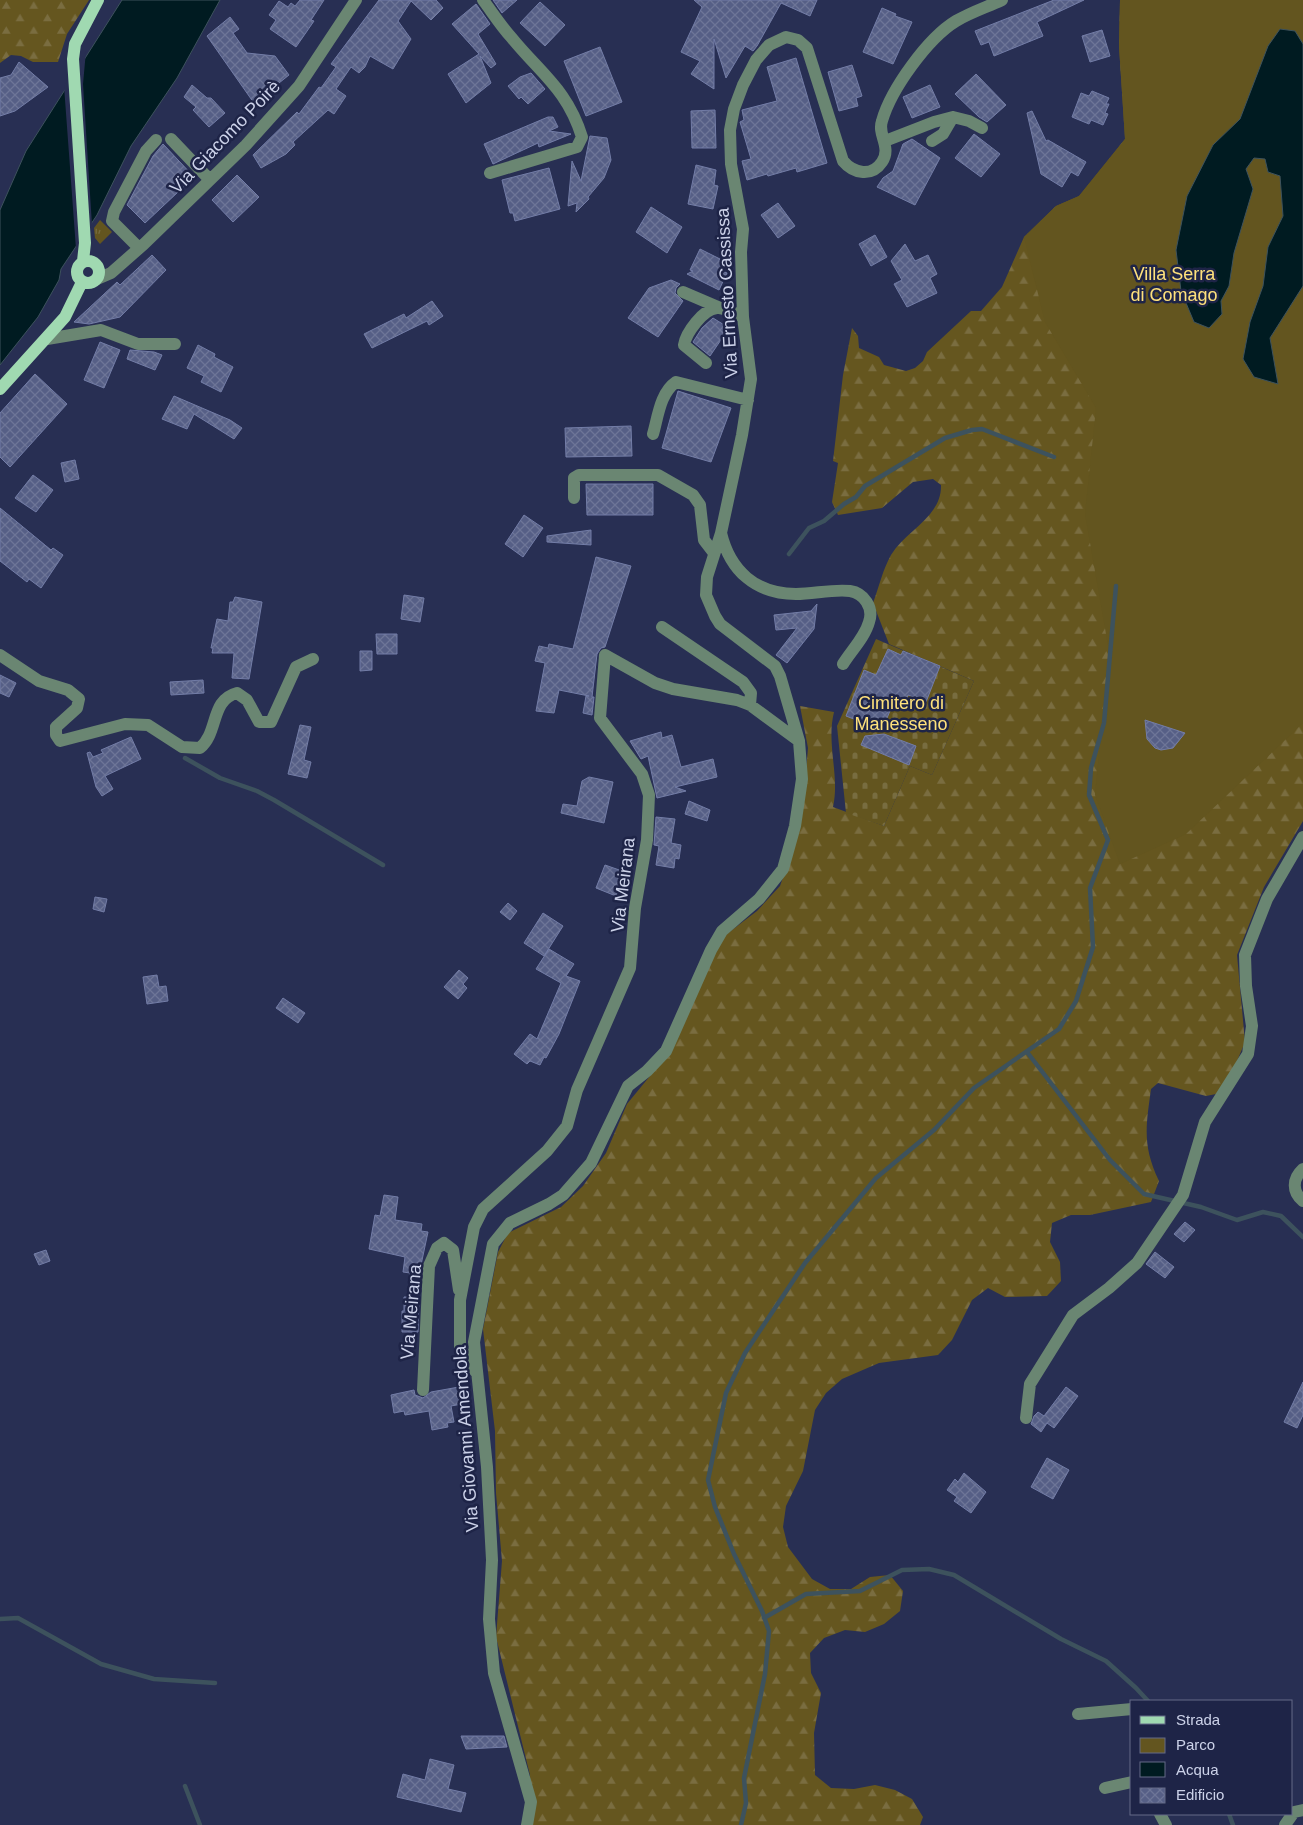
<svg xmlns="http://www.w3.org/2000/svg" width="1303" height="1825" font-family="Helvetica,sans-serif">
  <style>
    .grass { fill: url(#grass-tufts) }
    .forest { fill: url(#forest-firs) }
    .cemetery { fill: url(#cemetery-stones) }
    .park { fill: #63551f }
    .water { fill: #001b21; stroke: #3d525d }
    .pier { fill: #282f53 }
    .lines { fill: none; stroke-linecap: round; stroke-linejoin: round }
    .stream { stroke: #3d525d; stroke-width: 4.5 }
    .building { fill: url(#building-cross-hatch); stroke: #737da7 }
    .minor { stroke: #6a8672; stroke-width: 12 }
    .major { stroke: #a0d9b1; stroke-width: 12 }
    .labels { text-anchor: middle; stroke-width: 5; stroke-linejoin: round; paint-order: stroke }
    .street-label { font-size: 18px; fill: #ccd2e9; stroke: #1e2447 }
    .park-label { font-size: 18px; fill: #fee17c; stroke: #1e2447 }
  </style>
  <defs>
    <pattern id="grass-tufts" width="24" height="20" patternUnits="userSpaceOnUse" patternTransform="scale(1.25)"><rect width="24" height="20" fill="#63551f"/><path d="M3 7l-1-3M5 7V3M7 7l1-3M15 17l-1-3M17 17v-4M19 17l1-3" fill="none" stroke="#786d40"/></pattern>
    <pattern id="forest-firs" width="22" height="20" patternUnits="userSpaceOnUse" patternTransform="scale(1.25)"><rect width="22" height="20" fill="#65561f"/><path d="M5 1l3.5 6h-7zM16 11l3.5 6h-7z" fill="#7a6d40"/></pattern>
    <pattern id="cemetery-stones" width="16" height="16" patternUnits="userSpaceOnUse" patternTransform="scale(1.25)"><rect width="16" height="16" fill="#63551f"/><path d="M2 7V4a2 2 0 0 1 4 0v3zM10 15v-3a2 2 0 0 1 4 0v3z" fill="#786d40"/></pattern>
    <pattern id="building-cross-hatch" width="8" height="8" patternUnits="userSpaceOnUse" patternTransform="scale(1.25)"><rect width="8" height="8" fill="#565f86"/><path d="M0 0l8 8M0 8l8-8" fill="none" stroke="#6d7597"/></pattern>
  </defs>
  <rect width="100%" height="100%" fill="#282f53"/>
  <path class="grass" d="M100,220L112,232L100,244L95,238L94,228Z"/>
  <path class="forest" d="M0,0H89L67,34L58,62H33L21,56L11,55L0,63Z
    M1120,0L1303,625V821L1264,887L1237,955L1245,1042L1229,1080L1216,1094L1206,1096L1158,1083L1151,1089C1146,1126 1142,1145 1159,1181L1151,1202L1090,1215H1071L1052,1223L1050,1242L1060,1262L1061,1281L1047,1296L1005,1297L988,1288L972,1300L952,1340L938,1355L879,1363L842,1379L826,1393L815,1410L803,1471L786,1506L783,1527L788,1547L812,1579L830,1589H851L870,1577L890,1575L903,1591L900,1611L884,1624L865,1632L845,1630L824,1638L810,1653L811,1673L821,1693L814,1733L815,1775L831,1788L854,1789L875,1785L895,1790L912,1799L923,1817L920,1825H531L530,1775L496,1637L502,1561L496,1493L495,1431L483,1329L498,1252L508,1233L561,1207L583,1186L606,1153L627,1104L659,1065L711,946L757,911L780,886L794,846L803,806L808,748L800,706L834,712C826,744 840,776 833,807L884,826L910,766L932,775L974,681L889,644L873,603C879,587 883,569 891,555C906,530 942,517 941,485L933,479L913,482L882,508L838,515L832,502L838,463L833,461L843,375L852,328L858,336L859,348L879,357L884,365L906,371L915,368L923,361L927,352L971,311H981L1002,287L1024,237L1056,206L1079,196L1125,139L1119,46Z"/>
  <path class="cemetery" d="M876,639L974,681L932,775L910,766L884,826L846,813L837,726Z"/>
  <path class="park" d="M1120,0H1303V723L1186,834L1120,864L1095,795L1109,651L1085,514L1096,408L1045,322L1024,237L1056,206L1079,196L1125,139L1119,46Z"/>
  <path class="water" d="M122,0H220L177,78L131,146L97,215L61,269L59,280L38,317L0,365V210L26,151Z
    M1280,29L1295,31L1303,44V286L1270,338L1278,384L1254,377L1243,359L1250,322L1263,286L1268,247L1283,216L1280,176L1268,172L1265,159L1254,158L1246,169L1253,189L1234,253L1229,286L1221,301L1222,314L1209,328L1194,322L1181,291L1176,250L1187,196L1213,145L1240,119L1268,46Z"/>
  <path class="pier" d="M86,51L83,84L92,225L76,249L64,86Z"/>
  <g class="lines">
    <path class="stream" d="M789,554L809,528L824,521L844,504L856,497L865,486L945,438L972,430L982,429L1054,457
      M185,758L220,778L257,791L274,800L383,865
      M1027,1052L1110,1160L1144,1194L1201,1207L1237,1220L1263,1212L1281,1216L1303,1237
      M764,1618L806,1594L860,1591L902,1570L929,1569L954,1575L1061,1639L1106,1661L1136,1688L1148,1701
      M0,1619L18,1618L101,1664L154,1679L215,1683
      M185,1786L200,1825
      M1229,1814L1233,1825
      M741,1825L746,1803L744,1778L765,1674L769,1631L762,1611L734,1554L715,1507L708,1480L726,1393L745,1353L805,1263L876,1178L934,1130L974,1088L1059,1029L1076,1001L1093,947L1090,888L1108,840L1089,795L1091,768L1104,723L1116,586"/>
  </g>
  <path class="building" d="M300,0H324L311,20L314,21L296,47L270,29L276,20L269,15L279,1L288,7L291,3L295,6Z
    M379,0H436L443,8L431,20L411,1L398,21L411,39L393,69L370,56L365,67L359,73L351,67L336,89L346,96L334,114L328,110L293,142L295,145L286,154L261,168L253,155L297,112L299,114L319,87L321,88L336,67L331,64Z
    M493,0H517L502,13Z
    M694,0H817L810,16L781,3L757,46L753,51L745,46L726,78L714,39V89L691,74L700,61L681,52L702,7Z
    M1054,0H1084L1037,22L1043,36L994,56L989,42L981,45L975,31Z
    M540,2L565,25L545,46L520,23Z
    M476,4L490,24L478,34L496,64L491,68L480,56L491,83L466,103L448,74L479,54L452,24Z
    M882,8L896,14L895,16L912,22L893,64L863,52Z
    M230,17L239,29L233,33L247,53L275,56L289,75L274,87L276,90L256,106L207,36Z
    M1102,30L1110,56L1090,62L1082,36Z
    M600,47L622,102L586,116L564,61Z
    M796,58L827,163L797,172L796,168L768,176L767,174L747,180L742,161L751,159L740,122L744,120L742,110L777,101L767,67Z
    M19,62L48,87L15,111L0,116V78L11,75Z
    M852,65L862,96L856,98L858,106L839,111L828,72Z
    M531,73L545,89L528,104L521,97L519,99L508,86L520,77Z
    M976,74L1006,105L987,122L979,117L955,94Z
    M192,85L207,98H211L225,113L209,127L193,110L196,107L184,97Z
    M930,85L940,107L912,118L903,97Z
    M1092,91L1109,98L1106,104H1109L1105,113L1108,114L1103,125L1091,120L1089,124L1072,117L1081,93L1089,96Z
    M715,110L716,148H692L691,111Z
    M1032,111L1046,141L1048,140L1086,162L1078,176L1071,172L1062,187L1041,174L1027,113Z
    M548,117H553L558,127L549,131L571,134L539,147L538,143L493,164L484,144Z
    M974,134L1000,154L981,177L955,158Z
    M590,136L607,138L611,160L604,178L588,197L589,199L576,212L577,203L568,206L572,161L581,181Z
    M912,139L940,158L915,205L877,187L883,178L893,171L903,144Z
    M163,144L194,177L145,223L127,205L153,156Z
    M696,165L716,170L714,185L718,186L713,209L688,204Z
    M549,168L560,209L515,221L513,213H510L502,180Z
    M237,175L259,197L233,222L212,200Z
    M778,203L795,226L778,238L761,215Z
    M651,207L682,227L667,253L636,232Z
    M875,235L887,257L871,266L859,244Z
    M905,244L915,261L928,255L937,274L930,278L937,293L907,307L894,284L902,280L891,261Z
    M700,249L720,259L719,261L726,264L722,271L727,273L719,290L687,274L693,271L690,270Z
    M152,255L166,270L120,317L89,324L74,322L117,282L120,285Z
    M671,280L680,284L676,288L675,293L683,301L658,337L628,318L649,288Z
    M432,301L443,316L429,325L427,321L372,348L364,334L404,314L406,318Z
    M713,318L729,328L710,356L693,342L702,328Z
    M100,342L120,350L104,388L84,380Z
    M198,345L215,354L214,357L233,367L221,392L201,382L204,376L187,368Z
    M130,350L154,352L162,355L155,370L127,359Z
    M35,374L67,404L10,467L0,457V413Z
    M678,391L731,408L711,462L662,448Z
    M174,396L230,420L242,428L234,439L194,414L187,429L162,419Z
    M631,426L632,456L566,457L565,428Z
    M75,460L79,479L65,482L61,463Z
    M33,475L53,490L36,512L15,498Z
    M586,484H653V515H587Z
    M0,508L51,550L53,548L63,555L41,588L29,579L27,582L0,561Z
    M524,515L543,528L523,557L505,544Z
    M591,530V545L547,542V536Z
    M596,557L631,566L605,647L601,648L597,654L592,697H594L592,715L583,713L586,696H589L559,690L554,713L536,711L545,663L535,661L539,646L548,648L549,644L573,649Z
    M404,595L424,598L420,622L401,619Z
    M235,597L262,602L249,679L232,678L234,653H212L213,648H211L217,619L228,621L230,602H233Z
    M817,604L814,629L787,663L776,655L797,628L776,630L774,615L811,611Z
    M376,634H397V654H377Z
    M888,649L901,655L903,651L940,666L926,702L908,695L902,710L892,706L882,730L846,716L864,670L876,675Z
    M360,651H372V670L360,671Z
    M0,675L16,683L9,697L0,693Z
    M203,680L204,693L171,695L170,682Z
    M1145,720L1185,733L1173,748L1161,750L1155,748L1147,739Z
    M300,725L311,727L304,760L311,762L307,778L288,774Z
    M661,732L662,738L672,735L681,767L713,759L717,777L675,787L686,791L657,798L648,756L641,759L630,741Z
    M884,734L916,746L909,765L861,745L865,736Z
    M131,737L141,759L105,776L113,789L102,796L96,787L87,753L90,752L93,757L103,753L101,750Z
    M589,777L613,782L604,823L561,813L563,804L577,806L582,781Z
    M689,801L710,810L707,821L685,814Z
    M656,817L675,819L671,843L681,845L679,859L675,858L674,868L656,865L659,846L654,845Z
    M605,865L625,872L616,896L596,888Z
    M95,897L107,899L104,912L93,909Z
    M508,903L517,911L510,920L500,912Z
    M543,913L563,926L544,956L524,943Z
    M549,949L574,964L566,976L580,981L559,1034L546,1058L544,1057L540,1065L530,1061L527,1064L514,1054L530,1034L537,1039L561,983L536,969Z
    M459,970L468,978L463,984L467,988L458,999L444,987Z
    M157,975L159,987L166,986L168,1001L147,1004L143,977Z
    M283,998L305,1013L298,1023L276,1008Z
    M384,1195L398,1197L395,1220L422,1224L421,1231L428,1232L421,1265L417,1297H419L418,1332H402V1311H404V1297H411L410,1273L403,1272L405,1257L369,1249L375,1215L380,1216Z
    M1185,1222L1195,1230L1184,1242L1174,1234Z
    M46,1250L50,1261L39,1265L34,1254Z
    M1155,1252L1174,1267L1165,1278L1146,1264Z
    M1303,1382V1415L1297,1428L1284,1422Z
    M459,1387L462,1404L451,1406L454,1422L447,1423L448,1427L432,1430L429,1411L405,1415L404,1411L394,1413L391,1395L414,1390L415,1395L423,1398L431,1392Z
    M1066,1387L1078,1396L1054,1428L1047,1423L1041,1432L1031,1424L1034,1416L1038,1412L1044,1416Z
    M1047,1458L1069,1470L1053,1499L1031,1487Z
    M964,1473L986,1492L971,1513L954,1501L957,1497L947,1490L955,1479L958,1482Z
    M461,1736H504L507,1747L466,1749Z
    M430,1759L454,1765L448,1789L466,1793L461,1812L397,1797L403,1774L425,1780Z"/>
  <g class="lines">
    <path class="minor" d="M483,0C492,12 501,26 511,37C541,74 567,89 582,137L577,147L490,173
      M171,139L210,180
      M885,141L934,122L953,117
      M932,141L943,134L953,117L969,121L982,128
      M139,248L112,221L114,212L146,151L156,140
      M97,279L111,273L144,244L246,145L299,86L356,0
      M683,292L718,307
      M47,339L101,330L138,344H175
      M706,363L684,345C686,333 703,309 717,308C724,307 736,314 743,317
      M653,434C658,417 660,393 676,382L748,400
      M574,498V478L579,475H658L693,495L700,505L704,540L714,553
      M721,533C730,571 756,594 796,594C814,594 832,589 850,591C864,593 874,608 869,622C865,637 851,651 843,664
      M662,627L743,682L751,693L750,705
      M0,655L39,681L68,690L79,699L77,708L56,727V735L60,741L125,724L148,725L182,747L200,748C219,732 210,700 237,693L247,700L259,722H271L296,667L313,659
      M1303,1169C1292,1179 1292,1192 1303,1201
      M475,1371L460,1347V1300L474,1227L483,1209L547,1151L567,1126L577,1090L630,968L635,908L647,840L649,795L642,774L600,718L605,655L655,683L673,689L737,700L750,705L799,741
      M423,1390L429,1266L437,1248L444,1243L453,1250L459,1290
      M1026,1418L1030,1384L1073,1315L1109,1288L1137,1263L1183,1195L1205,1122L1248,1054L1252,1026L1246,986L1245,955L1267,899L1303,837
      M1078,1714L1132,1709
      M1105,1788L1132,1782
      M1160,1814L1166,1825
      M527,1825L531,1802L494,1673L489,1619L492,1560L487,1467L474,1342L493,1244L510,1223L549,1204L563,1195L591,1163L628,1086L647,1071L666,1051L711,950L722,931L759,899L783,869L795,826L802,779L799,741L780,676L775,666L720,624L715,616L706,595L707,577L721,533L742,435L751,379L743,317L741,252L743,229L731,164L730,130L734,109L743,85L756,60L769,45L786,37L798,40L807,48L843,161C854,174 872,177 882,162C892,147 877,135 882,121C891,89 928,38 956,21C971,12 987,7 1002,0
      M1285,1825L1294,1812L1303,1810"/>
    <path class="major" d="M77 272a11 11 0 1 1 22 0a11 11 0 1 1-22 0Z
      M83,261L85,243L73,59L75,44L98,0
      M0,389L65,317L82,282"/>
  </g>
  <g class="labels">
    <g class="street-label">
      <text transform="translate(225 137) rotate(-46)" y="6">Via Giacomo Poirè</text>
      <text transform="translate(727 293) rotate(-93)" y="6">Via Ernesto Cassissa</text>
      <text transform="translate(623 885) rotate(-83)" y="6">Via Meirana</text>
      <text transform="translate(411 1312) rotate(-85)" y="6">Via Meirana</text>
      <text transform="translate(466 1439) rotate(-94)" y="6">Via Giovanni Amendola</text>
    </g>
    <g class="park-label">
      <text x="1174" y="280">Villa Serra<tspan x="1174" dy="21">di Comago</tspan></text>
      <text x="901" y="709">Cimitero di<tspan x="901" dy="21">Manesseno</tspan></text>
    </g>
  </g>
  <rect x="1130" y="1700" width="162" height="115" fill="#1e2447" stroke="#646a88"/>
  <rect x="1140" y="1716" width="25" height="8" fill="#a0d9b1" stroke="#646a88"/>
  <text x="1176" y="1725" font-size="15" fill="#ccd2e9">Strada</text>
  <rect x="1140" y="1738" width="25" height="15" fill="#63551f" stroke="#646a88"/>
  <text x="1176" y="1750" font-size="15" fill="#ccd2e9">Parco</text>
  <rect x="1140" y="1762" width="25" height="15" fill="#001b21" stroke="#646a88"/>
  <text x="1176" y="1775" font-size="15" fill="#ccd2e9">Acqua</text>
  <rect x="1140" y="1788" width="25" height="15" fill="url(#building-cross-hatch)" stroke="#646a88"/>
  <text x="1176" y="1800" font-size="15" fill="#ccd2e9">Edificio</text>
</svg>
